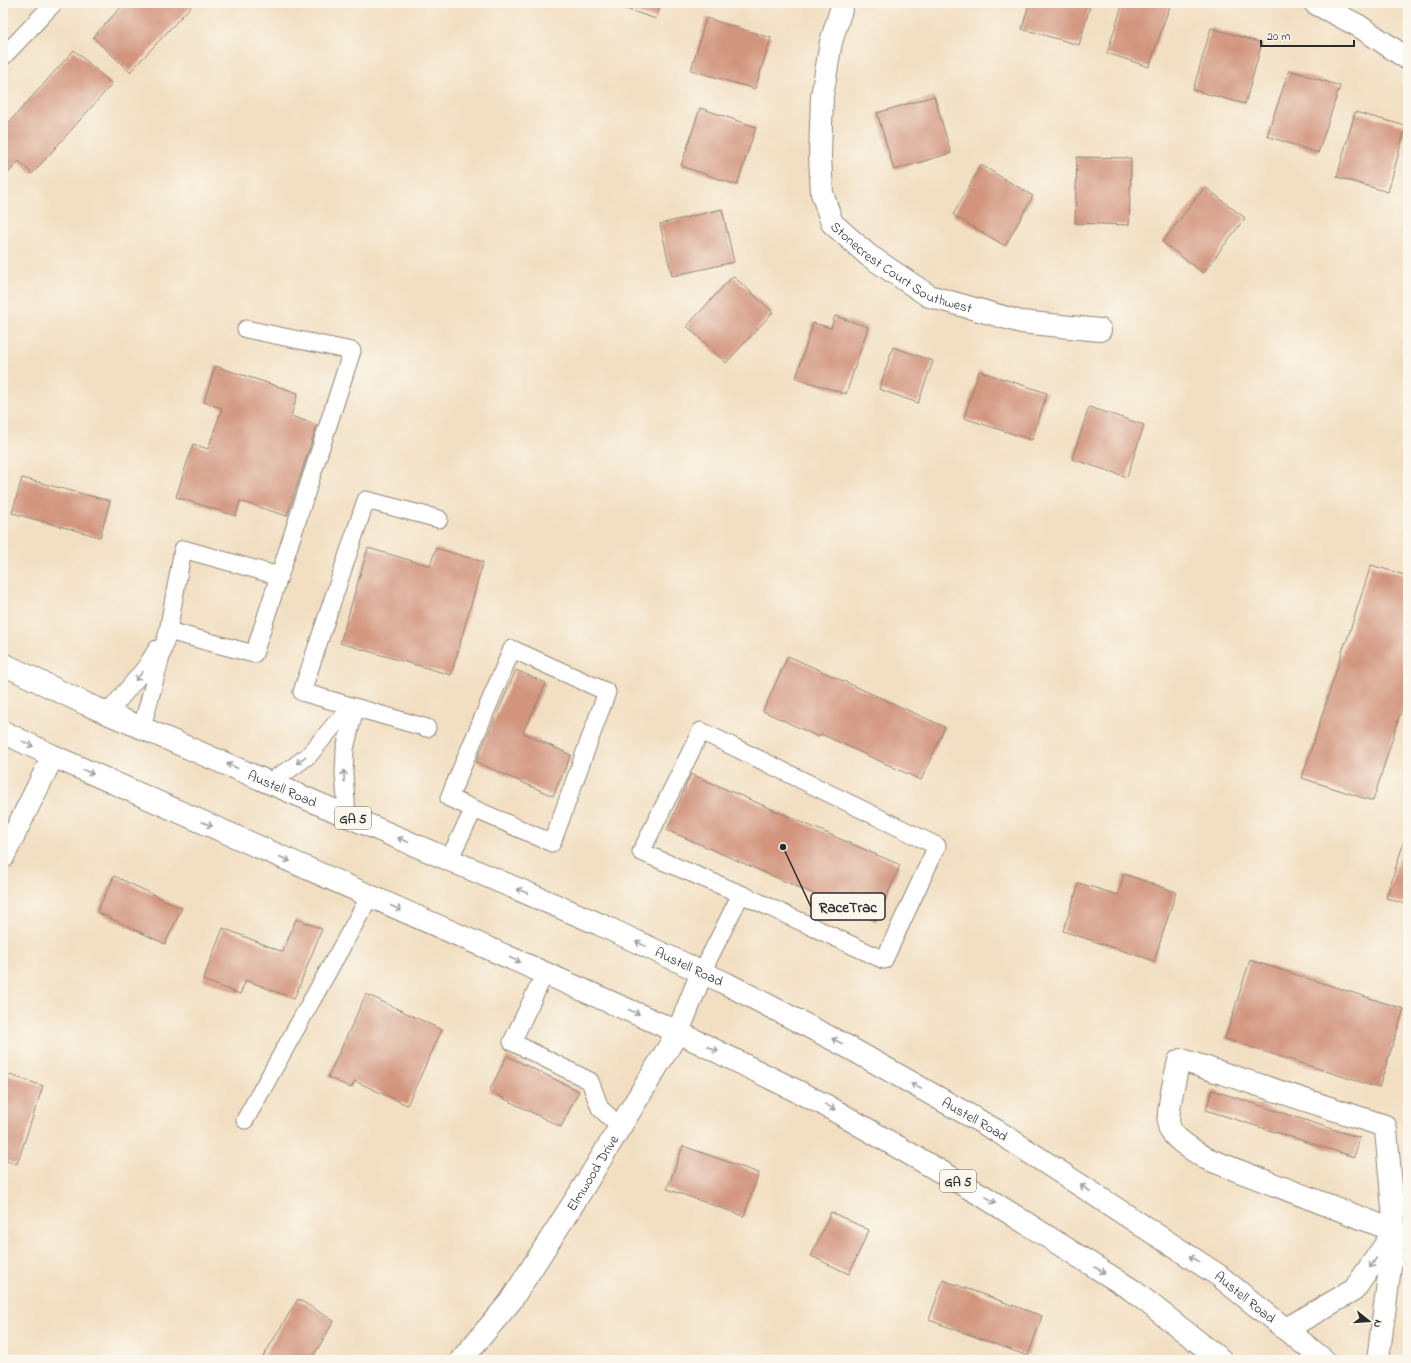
<svg xmlns="http://www.w3.org/2000/svg" width="1411" height="1363" font-family="'Indie Flower',sans-serif">
  <style>
    .building { fill: #d2947d }
    .lines { fill: none; stroke-linecap: round; stroke-linejoin: round }
    .lane-casing { stroke: #8e8576; stroke-width: 19 }
    .street-casing { stroke: #8e8576; stroke-width: 24 }
    .primary-casing { stroke: #8e8576; stroke-width: 24 }
    .lane { stroke: #fff; stroke-width: 17 }
    .street { stroke: #fff; stroke-width: 22 }
    .primary { stroke: #fff; stroke-width: 22 }
    .oneway { stroke: #a0a0a0 }
    .labels { text-anchor: middle; stroke-width: 4; stroke-linejoin: round; paint-order: stroke }
    .shield { fill: #fbf7ec; stroke: #696865; stroke-width: 1 }
    .shield-label { font-size: 13px; font-weight: bold; fill: #2b2b2b }
    .street-label { font-size: 14px; fill: #2b2b2b; stroke: #fbf7ec }
    .leader { fill: none; stroke: #2b2b2b; stroke-width: 1.5 }
    .callout-dot { fill: #2b2b2b; stroke: #fbf7ec; stroke-width: 1.5 }
    .callout { fill: #fbf7ec; stroke: #2b2b2b; stroke-width: 1.5 }
    .callout-label { font-size: 15px; text-anchor: middle; font-weight: bold; fill: #2b2b2b }
  </style>
  <rect width="100%" height="100%" fill="#fbf7ec"/>
  <filter id="ink" filterUnits="userSpaceOnUse"><feTurbulence type="fractalNoise" baseFrequency=".025" numOctaves="2"/><feDisplacementMap in="SourceGraphic" scale="8" xChannelSelector="R" yChannelSelector="G"/><feConvolveMatrix kernelMatrix="1 2 1 2 8 2 1 2 1" color-interpolation-filters="sRGB"/></filter>
  <filter id="wash" filterUnits="userSpaceOnUse"><feTurbulence type="fractalNoise" baseFrequency=".012" numOctaves="4" result="noise"/><feDisplacementMap in="SourceGraphic" scale="16" xChannelSelector="R" yChannelSelector="G"/><feGaussianBlur stdDeviation="0.9" result="paint"/><feColorMatrix in="noise" values="0 0 0 0 0 0 0 0 0 0 0 0 0 0 0 0 0 1.4 0 .05"/><feComposite in="paint" operator="in"/></filter>
  <g filter="url(#wash)">
    <rect width="100%" height="100%" fill="#f2dfc2"/>
    <g id="blocks">
      <path class="building" d="M125,3H194L130,72L93,37Z
        M608,3H661L656,19Z
        M1029,3H1091L1079,45L1022,29Z
        M1123,3H1164L1170,5L1149,67L1107,53Z
        M706,18L771,38L755,89L691,70Z
        M1211,28L1262,43L1245,104L1193,90Z
        M74,50L112,84L32,174L19,161L3,179V129Z
        M1289,70L1340,86L1318,153L1267,136Z
        M934,96L951,153L894,170L877,113Z
        M700,108L756,127L737,185L681,166Z
        M1355,112L1406,126L1388,192L1337,177Z
        M1077,157L1131,158L1129,225L1075,223Z
        M981,165L1033,196L1005,246L953,215Z
        M1205,187L1245,218L1203,273L1162,242Z
        M722,209L734,262L672,276L660,224Z
        M733,276L773,312L726,363L687,326Z
        M835,316L868,327L846,394L796,378L813,323L831,328Z
        M893,347L933,361L918,403L879,389Z
        M215,366L298,393L291,416L317,425L287,516L240,501L236,516L176,497L193,444L208,449L222,408L204,402Z
        M979,371L1047,393L1032,440L964,418Z
        M1089,407L1144,425L1127,477L1072,459Z
        M22,478L110,501L100,537L12,513Z
        M368,548L430,566L436,548L483,562L451,675L340,643Z
        M1371,565L1408,576V689L1373,801L1302,778L1345,643H1346Z
        M788,656L945,727L921,780L821,734L819,737L763,711Z
        M516,670L546,683L523,733L571,755L553,796L476,762Z
        M691,774L900,865L876,921L667,830Z
        M1408,829V905L1386,898Z
        M1124,874L1176,892L1154,961L1063,931L1079,883L1118,895Z
        M114,876L182,908L165,944L97,912Z
        M296,919L322,929L294,999L246,980L240,994L203,980L223,928L283,952Z
        M1250,960L1404,1009L1379,1088L1225,1039Z
        M366,994L442,1030L407,1105L355,1081L351,1088L328,1077Z
        M507,1056L579,1091L561,1127L489,1091Z
        M7,1074L43,1086L17,1164L3,1160V1084Z
        M1212,1090L1360,1138L1354,1157L1206,1110Z
        M683,1146L759,1173L744,1216L667,1189Z
        M831,1212L869,1230L849,1274L811,1256Z
        M943,1280L1042,1316L1028,1356L929,1320Z
        M298,1299L334,1321L311,1360H261Z"/>
    </g>
  </g>
  <g filter="url(#ink)">
    <use href="#blocks" fill-opacity="0" stroke="#8e8576" stroke-width="1"/>
    <g class="lines">
      <defs>
        <path id="lane" d="M3,57L54,3
          M168,631L254,654L352,351L246,329
          M512,649L607,692L552,843L449,798Z
          M108,713L146,667L157,649
          M142,727L168,631L183,549L279,576
          M427,728L302,692L366,500L439,519
          M269,782L293,767L309,755L335,724L355,708L345,749L344,774L347,815
          M449,859L474,809
          M702,972L741,894L884,960L937,846L701,731L641,852L741,894
          M545,973L512,1042L590,1081L600,1108L620,1127
          M245,1120L370,896"/>
        <g id="street">
          <path id="s1" d="M843,3L831,42L822,96L820,156L822,193L832,223L868,255L929,296L1021,322L1100,330"/>
          <path d="M1315,3L1359,26L1408,59"/>
          <path d="M3,857L53,756"/>
          <path d="M1182,1060L1385,1126L1386,1130L1395,1231L1205,1158C1195,1151 1175,1140 1170,1129C1165,1118 1175,1078 1178,1065L1179,1061Z"/>
          <path id="s2" d="M461,1360L510,1302L578,1196L678,1032L702,972"/>
        </g>
        <g id="primary">
          <path id="s3" d="M3,664L86,704L599,924L725,983L848,1047L997,1131L1218,1275L1324,1360"/>
          <path d="M3,732L53,756L678,1032L825,1105L983,1196L1132,1290L1221,1360"/>
          <path d="M1286,1329L1354,1290L1395,1231"/>
          <path d="M1378,1360L1394,1236"/>
        </g>
      </defs>
      <use href="#lane" class="lane-casing"/>
      <use href="#street" class="street-casing"/>
      <use href="#primary" class="primary-casing"/>
      <use href="#lane" class="lane"/>
      <use href="#street" class="street"/>
      <use href="#primary" class="primary"/>
    </g>
    <defs><path id="oneway-shaft" d="M-6 0H5M1.5-3L5.5 0L1.5 3" fill="none" stroke-width="1.6" stroke-linecap="round" stroke-linejoin="round"/></defs>
    <g class="oneway">
      <use href="#oneway-shaft" transform="translate(139 676) rotate(130)"/>
      <use href="#oneway-shaft" transform="translate(28 744) rotate(26)"/>
      <use href="#oneway-shaft" transform="translate(301 760) rotate(142)"/>
      <use href="#oneway-shaft" transform="translate(232 766) rotate(-157)"/>
      <use href="#oneway-shaft" transform="translate(88 772) rotate(24)"/>
      <use href="#oneway-shaft" transform="translate(344 776) rotate(-91)"/>
      <use href="#oneway-shaft" transform="translate(207 824) rotate(24)"/>
      <use href="#oneway-shaft" transform="translate(403 840) rotate(-157)"/>
      <use href="#oneway-shaft" transform="translate(285 859) rotate(24)"/>
      <use href="#oneway-shaft" transform="translate(522 891) rotate(-157)"/>
      <use href="#oneway-shaft" transform="translate(396 908) rotate(24)"/>
      <use href="#oneway-shaft" transform="translate(641 944) rotate(-155)"/>
      <use href="#oneway-shaft" transform="translate(515 960) rotate(24)"/>
      <use href="#oneway-shaft" transform="translate(634 1012) rotate(24)"/>
      <use href="#oneway-shaft" transform="translate(837 1041) rotate(-153)"/>
      <use href="#oneway-shaft" transform="translate(713 1049) rotate(26)"/>
      <use href="#oneway-shaft" transform="translate(916 1086) rotate(-150)"/>
      <use href="#oneway-shaft" transform="translate(830 1107) rotate(29)"/>
      <use href="#oneway-shaft" transform="translate(1085 1188) rotate(-147)"/>
      <use href="#oneway-shaft" transform="translate(991 1200) rotate(32)"/>
      <use href="#oneway-shaft" transform="translate(1194 1259) rotate(-147)"/>
      <use href="#oneway-shaft" transform="translate(1373 1263) rotate(124)"/>
      <use href="#oneway-shaft" transform="translate(1100 1270) rotate(32)"/>
    </g>
  </g>
  <g class="labels">
    <g class="shield">
      <rect x="335" y="807" width="36" height="22" rx="3"/>
      <rect x="940" y="1170" width="36" height="22" rx="3"/>
    </g>
    <g class="shield-label">
      <text x="353" y="823">GA 5</text>
      <text x="958" y="1186">GA 5</text>
    </g>
    <g class="street-label">
      <text dy="5" stroke="none"><textPath href="#s1" startOffset="308">Stonecrest Court Southwest</textPath></text>
      <text dy="5" stroke="none"><textPath href="#s3" startOffset="306">Austell Road</textPath></text>
      <text dy="5" stroke="none"><textPath href="#s3" startOffset="750">Austell Road</textPath></text>
      <text dy="5" stroke="none"><textPath href="#s3" startOffset="1074">Austell Road</textPath></text>
      <text dy="5" stroke="none"><textPath href="#s2" startOffset="229">Elmwood Drive</textPath></text>
      <text dy="5" stroke="none"><textPath href="#s3" startOffset="1398">Austell Road</textPath></text>
    </g>
  </g>
  <path class="leader" d="M783 847L811 907"/>
  <circle class="callout-dot" cx="783" cy="847" r="4"/>
  <rect class="callout" x="811" y="893" width="74" height="27" rx="4"/>
  <g class="callout-label">
    <text x="848" y="912">RaceTrac</text>
  </g>
  <rect width="1411" height="1363" fill="none" stroke="#fbf7ec" stroke-width="16"/>
  <g transform="translate(1369 1321) rotate(107)" stroke="#fbf7ec" stroke-width="3" paint-order="stroke">
  <path d="M0-3L7 15L0 10L-7 15Z" fill="#2b2b2b"/>
  <text y="-6" font-size="11" font-weight="bold" text-anchor="middle" fill="#2b2b2b">N</text>
  </g>
  <path d="M1261 40v6h93v-6" fill="none" stroke="#2b2b2b" stroke-width="2"/>
  <text x="1267" y="40" font-size="12" fill="#2b2b2b" stroke="#fbf7ec" stroke-width="3" paint-order="stroke">20 m</text>
</svg>
